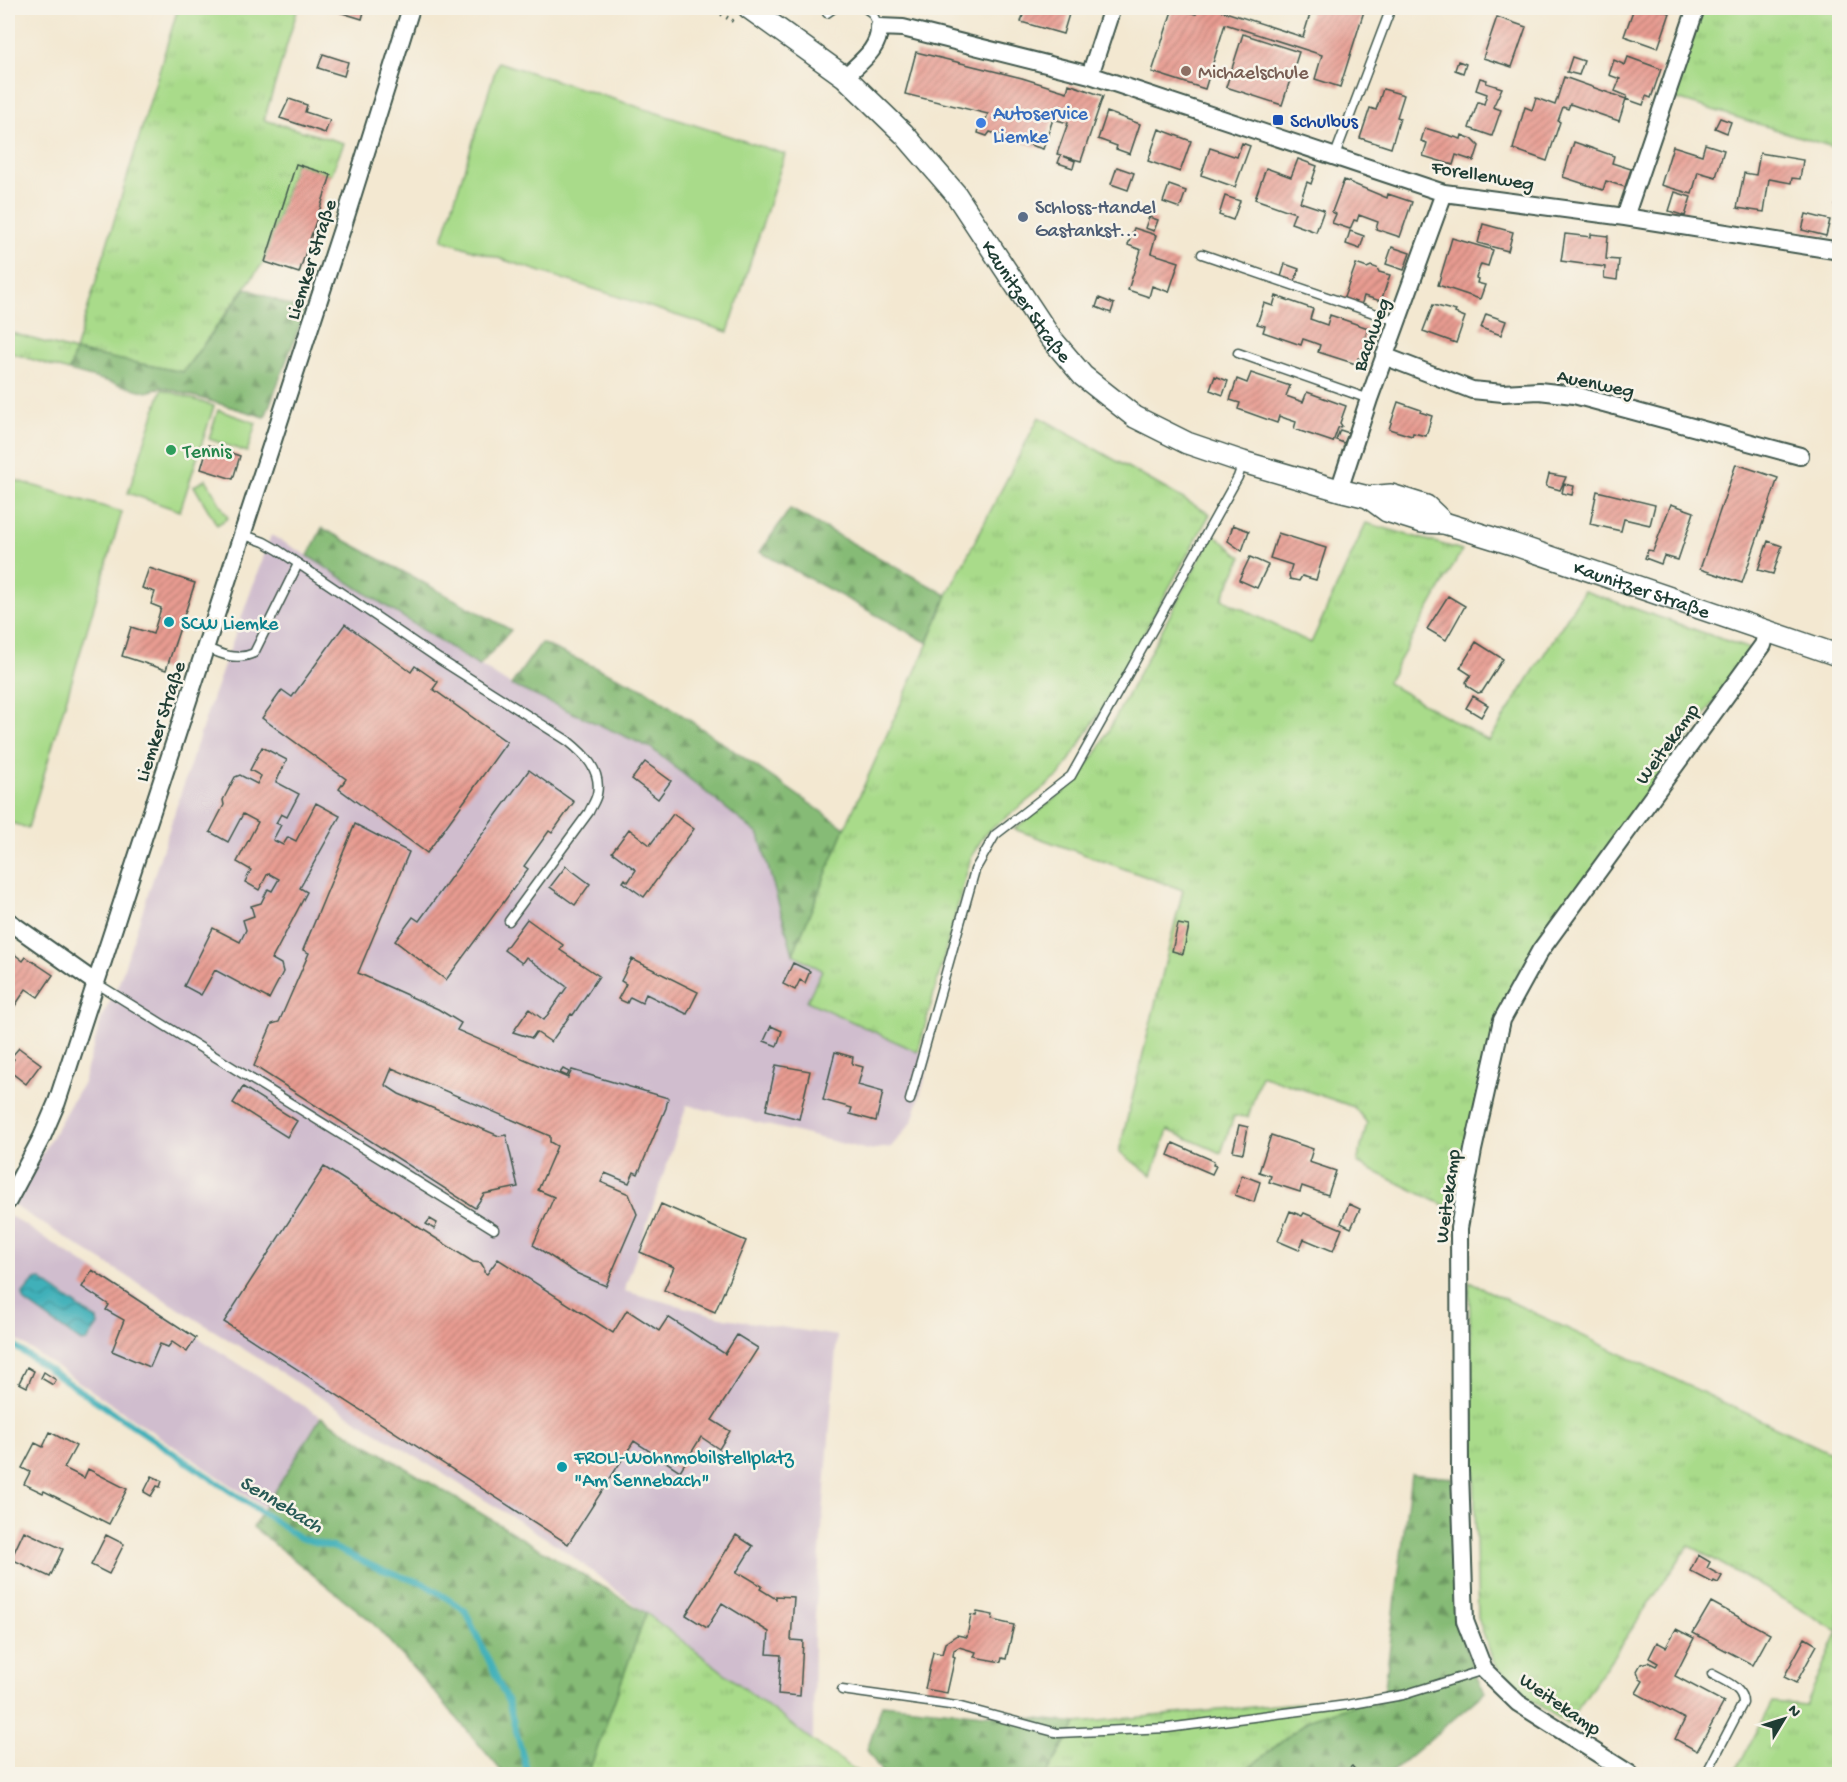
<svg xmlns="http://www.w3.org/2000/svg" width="1847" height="1782" font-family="'Gochi Hand',sans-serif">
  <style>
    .industrial { fill: #d0bdce }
    .grass { fill: url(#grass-tufts); stroke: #648c5f; stroke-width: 1.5 }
    .forest { fill: url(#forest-firs); stroke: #527c55; stroke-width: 1.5 }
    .pitch { fill: #a9db8a; stroke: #648c5f; stroke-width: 1.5 }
    .water { fill: url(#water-waves); stroke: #2f7676; stroke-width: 1.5 }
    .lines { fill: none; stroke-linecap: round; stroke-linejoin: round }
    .stream { stroke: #3fb0b9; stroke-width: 6 }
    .building { fill: url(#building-hatch) }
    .service-casing { stroke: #3f574c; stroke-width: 11 }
    .minor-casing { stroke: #3f574c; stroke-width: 20 }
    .tertiary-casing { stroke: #3f574c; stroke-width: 24 }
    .path { stroke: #3f574c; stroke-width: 4; stroke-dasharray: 1.5 4.5; stroke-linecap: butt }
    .service { stroke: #fff; stroke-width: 8 }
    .minor { stroke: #fff; stroke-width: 16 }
    .tertiary { stroke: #fff; stroke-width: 21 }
    .education-dot { fill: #8d6e63; stroke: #f7f3e8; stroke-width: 2 }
    .transit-dot { fill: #1a4fb4; stroke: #f7f3e8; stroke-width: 2 }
    .shop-dot { fill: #3f7fe0; stroke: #f7f3e8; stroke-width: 2 }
    .service-dot { fill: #5c6f8a; stroke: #f7f3e8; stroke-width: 2 }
    .leisure-dot { fill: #2e9e5b; stroke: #f7f3e8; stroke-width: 2 }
    .culture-dot { fill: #0f9aa8; stroke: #f7f3e8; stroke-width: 2 }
    .labels { text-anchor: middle; stroke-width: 5; stroke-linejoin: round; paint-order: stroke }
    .education-label { font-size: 20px; fill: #785e54; stroke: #f7f3e8; text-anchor: start }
    .shop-label { font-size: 20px; fill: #366cbe; stroke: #f7f3e8; text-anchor: start }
    .transit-label { font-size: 20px; fill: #164399; stroke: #f7f3e8; text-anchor: start }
    .street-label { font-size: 20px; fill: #1f3d34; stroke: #f7f3e8 }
    .service-label { font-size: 20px; fill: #4e5e75; stroke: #f7f3e8; text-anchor: start }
    .leisure-label { font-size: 20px; fill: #27864d; stroke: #f7f3e8; text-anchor: start }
    .culture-label { font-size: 20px; fill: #0d838f; stroke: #f7f3e8; text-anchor: start }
    .water-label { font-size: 21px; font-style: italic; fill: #275a55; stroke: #f7f3e8 }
  </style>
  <defs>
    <pattern id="grass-tufts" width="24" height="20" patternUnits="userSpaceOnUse" patternTransform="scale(1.5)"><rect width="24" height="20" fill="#a9db8a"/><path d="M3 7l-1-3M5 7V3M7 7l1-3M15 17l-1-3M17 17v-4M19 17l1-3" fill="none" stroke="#91bd78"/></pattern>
    <pattern id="forest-firs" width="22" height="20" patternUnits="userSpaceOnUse" patternTransform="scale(1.5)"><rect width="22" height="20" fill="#86bb76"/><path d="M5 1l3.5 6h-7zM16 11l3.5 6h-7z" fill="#6d9962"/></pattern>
    <pattern id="water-waves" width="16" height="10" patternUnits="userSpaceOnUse" patternTransform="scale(1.5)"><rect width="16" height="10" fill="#3fb0b9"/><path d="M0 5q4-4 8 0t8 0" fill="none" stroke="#349097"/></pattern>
    <pattern id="building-hatch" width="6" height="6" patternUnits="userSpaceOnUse" patternTransform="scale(1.5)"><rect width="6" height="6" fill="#e89b91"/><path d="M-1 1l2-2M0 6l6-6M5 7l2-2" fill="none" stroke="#bb8077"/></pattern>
  </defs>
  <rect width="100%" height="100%" fill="#f7f3e8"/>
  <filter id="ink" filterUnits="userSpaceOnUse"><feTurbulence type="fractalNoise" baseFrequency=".0167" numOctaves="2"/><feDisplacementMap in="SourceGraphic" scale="12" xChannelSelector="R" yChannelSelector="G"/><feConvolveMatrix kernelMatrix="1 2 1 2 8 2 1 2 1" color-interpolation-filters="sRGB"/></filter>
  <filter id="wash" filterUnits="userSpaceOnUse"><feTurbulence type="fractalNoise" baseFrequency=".008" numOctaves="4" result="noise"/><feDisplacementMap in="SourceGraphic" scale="24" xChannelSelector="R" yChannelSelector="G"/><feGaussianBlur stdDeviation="1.35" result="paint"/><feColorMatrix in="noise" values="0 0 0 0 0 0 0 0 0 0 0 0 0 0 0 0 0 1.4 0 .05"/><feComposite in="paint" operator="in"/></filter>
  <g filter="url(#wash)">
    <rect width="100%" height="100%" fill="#f3e8d1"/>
    <path class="industrial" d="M271,535L308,556L511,685L651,748L759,835L793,954L822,970L918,1052L932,1055L912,1122L891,1147L868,1150L687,1105L624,1291L725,1318L837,1336L814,1631L813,1741L560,1547L13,1205L83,1082L102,1017L118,986L207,713Z
      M9,1215L321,1417L265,1508L8,1334V1218Z"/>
    <path class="grass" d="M178,8H298L264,120L344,143L331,175L295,163L263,263L183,372L76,351L69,371L8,352V332L75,351Z
      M1703,8H1839V149L1671,97Z
      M1039,417L1210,514L1100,712L1060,775L985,834L971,857L918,1052L807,1001L822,970L793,954L845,828L928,643L947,595Z
      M1366,523L1462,550L1387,683L1489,741L1584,591L1750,649L1496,1020L1452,1209L1357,1163L1367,1123L1354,1107L1261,1075L1248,1117L1234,1116L1221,1153L1168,1130L1152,1175L1119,1152L1183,890L1014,829L1070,787L1097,752L1213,534L1242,557L1222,599L1311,643Z
      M1469,1282L1839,1457V1774H1734L1772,1702L1806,1705L1838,1631L1689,1545L1567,1724L1520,1692L1494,1663L1478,1618Z
      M646,1613L813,1741L861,1774H588Z
      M1384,1695L1310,1719L1241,1774H1047L1077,1723Z"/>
    <path class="forest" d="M246,288L305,312L265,417L162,387L147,392L69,371L75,351L183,372Z
      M790,509L947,595L928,643L760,552Z
      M322,528L511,630L479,666L308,556Z
      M541,643L646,690L845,828L793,954L759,835L651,748L511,685Z
      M321,1417L646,1613L588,1774H504L439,1697L370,1620L253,1527Z
      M1411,1474L1453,1478L1457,1622L1476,1676L1485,1692L1389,1774H1241L1310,1719L1384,1695Z
      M882,1704L1077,1723L1047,1774H883L867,1750Z"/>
    <path class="pitch" d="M498,62L785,154L728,332L442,240Z
      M162,389L214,406L180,511L128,493Z
      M218,410L256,423L247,452L209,439Z
      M8,478L122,512L28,828L8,822Z
      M206,479L228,518L217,525L194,486Z"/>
    <path class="water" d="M40,1279L97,1320L98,1325L87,1341L81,1342L24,1301L23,1294L35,1280Z"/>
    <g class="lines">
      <path class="stream" d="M8,1342L300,1538L335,1548L379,1569L423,1583L465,1610L508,1702L528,1774"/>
    </g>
    <g id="blocks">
      <path class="building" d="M338,8H365L362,19L336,11Z
        M1025,8H1055L1054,9L1069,14L1063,34L1021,22Z
        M1173,8L1196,14L1198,8H1213L1303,37L1312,8H1365L1340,87L1315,79L1322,55L1225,24L1205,89L1152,72Z
        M1634,8H1654L1670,13L1658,48L1624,36Z
        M1497,17L1526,27L1512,67L1483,58Z
        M1243,34L1299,52L1282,105L1226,87Z
        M916,52L1022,78L1067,92L1069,84L1103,96L1081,161L1063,156L1075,161L1073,168L1058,163L1061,155L1057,154L1068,123L1053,119L1043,149L990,132L987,136L978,133L981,119H986L988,114L905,94Z
        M323,54L348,62L344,76L318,68Z
        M1572,57L1584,61L1579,75L1567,72Z
        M1628,57L1661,69L1651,98L1646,96L1643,105L1626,99L1619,121L1570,104L1568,109L1563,107L1558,121L1560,122L1547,161L1513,149L1525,107L1532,110L1536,98L1555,105L1564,77L1626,99L1627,96L1615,91L1620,79L1609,75L1614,60L1625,65Z
        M1458,61L1466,64L1463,73L1455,70Z
        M1480,78L1487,80L1486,83L1502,88L1493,107L1501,110L1492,136L1469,128L1478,102L1484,104L1487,94L1476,90Z
        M1383,89L1404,95L1397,117L1400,118L1391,148L1360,138L1370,108L1376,110Z
        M289,99L307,105L305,112L330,120L325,133L280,118Z
        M1107,112L1140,124L1130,154L1116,149L1117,146L1098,139Z
        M1720,118L1731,122L1727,133L1715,128Z
        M1425,128L1461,139L1462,135L1472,139L1479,146L1474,161L1456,155L1453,165L1423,156L1427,143L1421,141Z
        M1159,129L1191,141L1180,172L1148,161Z
        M1574,142L1614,156L1612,163L1631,169L1625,187L1606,181L1603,190L1563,177Z
        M1242,143L1250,146L1235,187L1201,175L1210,148L1237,157Z
        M1705,144L1724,150L1716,177L1698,172L1692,194L1661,185L1673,146L1702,155Z
        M1760,153L1803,160L1800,179L1792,178L1791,183L1769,179L1764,212L1737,208L1744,173L1756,175Z
        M1298,159L1317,166L1311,184L1307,182L1300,202L1324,210L1316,232L1291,223L1295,213L1255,199L1266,168L1291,177Z
        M296,164L331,175L299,273L265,262Z
        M1117,167L1134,173L1128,190L1111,184Z
        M1344,180L1387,198L1388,194L1412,202L1400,237L1376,229L1378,222L1359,215L1357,221L1354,220L1350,229L1332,223L1336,214L1332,212Z
        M1169,185L1186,191L1180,208L1163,202Z
        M1675,192L1691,197L1685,216L1669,211Z
        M1839,192V209L1835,207Z
        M1225,196L1240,201L1233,220L1219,215Z
        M1806,214L1830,220L1826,236L1802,230Z
        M1149,217L1158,220L1154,231L1145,228Z
        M1483,224L1513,232L1508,251L1478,243Z
        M1134,228L1156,235L1151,253L1179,262L1169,292L1152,286L1149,297L1128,290L1141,250L1128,245Z
        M1350,231L1364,236L1360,249L1346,244Z
        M1565,234L1591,237V234L1608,236L1606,259L1619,260L1617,280L1604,278L1605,267L1561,261Z
        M1452,238L1493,250L1488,266L1481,264L1476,278L1478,279L1477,283L1485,285L1480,299L1438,285Z
        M1392,247L1410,253L1404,270L1386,264Z
        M1285,264L1299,269L1295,281L1281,277Z
        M1356,264L1367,268L1371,266L1377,268L1379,272L1390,275L1381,301L1364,296L1361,306L1343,300Z
        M1276,296L1313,309L1310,319L1327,325L1330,315L1368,328L1365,338L1373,341L1366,361L1358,358L1356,364L1318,352L1320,345L1312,342L1303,339L1301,345L1263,332L1265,326L1257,324L1264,303L1273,306Z
        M1099,298L1114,304L1111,313L1096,307Z
        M1433,305L1456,311L1455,313L1465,317L1456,343L1423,331Z
        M1486,314L1506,321L1501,335L1481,328Z
        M1251,373L1290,386L1286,396L1303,402L1307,392L1346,406L1340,423L1342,426L1338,428L1333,442L1294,429L1296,422L1287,419L1279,416L1277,423L1238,409L1240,403L1230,400L1237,379L1247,383Z
        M1215,376L1228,381L1223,395L1210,390Z
        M1398,402L1421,410L1420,412L1432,416L1426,436L1413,433L1412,436L1389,429Z
        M1340,430L1349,433L1344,443L1336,440Z
        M208,445L240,456L233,479L201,469Z
        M1736,464L1778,478L1742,583L1700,569Z
        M1549,474L1566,477L1560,490L1546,486Z
        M1564,484L1574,486L1572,495L1562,493Z
        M1597,491L1655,505L1650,525L1624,519L1621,531L1590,524Z
        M1671,504L1694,512L1678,560L1664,556L1661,564L1645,558L1648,550L1653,551Z
        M1233,525L1249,531L1242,551L1228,541Z
        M1278,533L1326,548L1316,580L1302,576L1299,581L1290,579L1289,575L1292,565L1270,558Z
        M1768,541L1782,546L1773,574L1758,570Z
        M1250,557L1268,565L1257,588L1239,580Z
        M149,568L195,583L166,670L122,656L131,627L153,634L161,608L151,604L155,592L142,588Z
        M1448,596L1465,606L1446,640L1427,629Z
        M345,624L411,672L415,666L438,682L433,689L507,742L427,853L339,789L346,779L262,718L282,690L292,697Z
        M1476,642L1503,659L1482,692L1478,693L1467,686L1466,682L1471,675L1460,668Z
        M1473,696L1488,705L1481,717L1466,708Z
        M262,747L287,760L276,782L299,794L287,817L281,814L276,823L281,825L273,840L283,845L288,837L296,841L316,803L340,816L300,888L307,892L272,959L281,964L283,972L269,999L215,970L201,995L184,986L213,928L240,942L246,930L243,920L254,916L251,906L261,903L268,889L272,891L279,879L268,873L259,890L245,882L251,870L237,862L258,822L243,814L228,842L210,832L224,805L223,800L235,777L240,775L257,784L261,776L250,770Z
        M645,762L671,781L658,799L632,779Z
        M529,770L574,802L552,833L549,831L524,866L528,869L446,980L395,941L413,917L419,921Z
        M673,814L694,829L644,897L623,882L625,879L628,882L636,870L612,852L629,829L650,845Z
        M355,824L409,852L358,973L438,1009L461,1023L457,1030L568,1078L572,1070L668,1098L666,1108L638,1174L634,1172L629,1183L605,1173L601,1182L629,1194L637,1214L606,1286L576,1273L533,1245L554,1197L538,1190L557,1146L550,1142V1136L392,1068L385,1085L399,1094L499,1136L506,1135L518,1187L484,1194L475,1208L254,1066L272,1024L279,1022L309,953L303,950Z
        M566,866L590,884L575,905L550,887Z
        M527,919L563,945L560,950L599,976L573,1015L571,1014L551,1042L536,1032L532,1038L513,1032L529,1009L544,1020L567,987L526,957L522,963L504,950Z
        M1178,924L1189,926L1183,954L1172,951Z
        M8,949L23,961L26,957L53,975L38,997L26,989L11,1012L8,1010Z
        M632,959L698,992L687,1014L646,994L642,1003L630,997L627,1003L618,999L626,984L621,981Z
        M793,963L810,971L805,983L800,980L795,990L783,984Z
        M771,1026L782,1031L777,1046L764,1041Z
        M19,1048L41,1064L26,1084L8,1070L14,1059L11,1057Z
        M835,1052L853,1057L852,1064L863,1067L858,1085L883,1092L876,1121L850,1114L852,1108L823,1100Z
        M776,1065L810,1071L799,1119L766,1110Z
        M563,1069L569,1072L567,1076L560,1073Z
        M243,1087L297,1121L287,1137L233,1103Z
        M1239,1125L1248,1127L1243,1153L1233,1151Z
        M1271,1135L1313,1149L1309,1162L1336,1171L1328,1195L1302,1186L1300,1192L1269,1182L1271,1176L1259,1172Z
        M1173,1143L1214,1161L1213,1165L1216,1166L1212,1174L1168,1155Z
        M324,1167L473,1262L481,1263L484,1268V1272L487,1274L498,1259L613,1333L627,1310L659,1331L668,1317L725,1354L737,1335L758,1348L712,1420L730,1431L719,1449L701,1437L680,1471L634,1441L568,1544L224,1322Z
        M1242,1175L1260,1182L1254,1202L1235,1195Z
        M661,1204L746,1241L715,1312L664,1290L674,1267L640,1252Z
        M1349,1204L1360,1209L1351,1228L1341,1223Z
        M1290,1211L1302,1216L1304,1213L1342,1229L1333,1251L1304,1239L1299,1250L1278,1241Z
        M430,1219L437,1223L434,1229L426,1224Z
        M92,1270L196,1338L187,1352L172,1342L168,1347L160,1344L150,1367L112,1351L124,1320L106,1310L109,1305L82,1287Z
        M27,1367L34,1371L27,1387L19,1383Z
        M44,1372L56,1380L53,1385L41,1378Z
        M50,1432L76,1446L64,1468L84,1478L88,1469L127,1489L109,1524L44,1491L43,1493L24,1484L30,1472L22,1468L35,1443L43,1447Z
        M152,1476L162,1481L160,1487L157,1486L151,1496L144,1492Z
        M24,1531L63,1549L50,1577L11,1559Z
        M106,1535L124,1544L109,1574L91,1565Z
        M736,1535L753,1546L736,1573L741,1576L742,1574L762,1586L760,1589L776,1599V1596L794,1597L791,1640L803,1641L800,1696L778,1694L781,1655L767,1654L769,1632L722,1603L707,1628L686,1615Z
        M1698,1555L1710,1562L1707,1568L1722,1576L1718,1583L1714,1581L1713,1583L1690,1571Z
        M1711,1602L1770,1634L1753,1665L1693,1633Z
        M977,1612L993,1615L992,1620L1014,1625L1006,1659L1002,1658L1001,1662L974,1657L976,1652L959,1647L954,1650L953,1656L955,1657L947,1693L925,1689L933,1652L942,1654L945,1643L957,1635L967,1637L971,1615L976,1616Z
        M1676,1629L1694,1638L1675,1676L1724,1702L1697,1751L1675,1739L1685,1719L1636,1693L1643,1681L1640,1679L1637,1671L1641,1664L1648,1662L1656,1666L1658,1663L1649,1658L1657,1642L1666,1647Z
        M1805,1638L1817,1645L1796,1683L1784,1677Z
        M1352,1766L1359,1774H1342Z"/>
    </g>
  </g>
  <g filter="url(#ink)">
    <use href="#blocks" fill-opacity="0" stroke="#3f574c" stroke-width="1.5"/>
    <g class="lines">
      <defs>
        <path id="service" d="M865,8L872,13L879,27
          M827,13L834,8
          M1335,155L1391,8
          M1202,254L1397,321
          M1238,353L1369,399
          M242,534L264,542L278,550L439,659L568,741C584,754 602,770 597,794C596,800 591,807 589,812L509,921
          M205,647C222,655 237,661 254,653L298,564
          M96,983L494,1229
          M910,1100L975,870L995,835L1071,776L1238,477L1243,462
          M842,1690L957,1706L1058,1733L1167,1728L1347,1705L1403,1695L1484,1670
          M1706,1774L1743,1703C1743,1687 1724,1681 1712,1674"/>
        <path id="minor" d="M1090,75L1112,8
          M845,77C860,62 880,49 879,27L903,28L1090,75L1444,193L1625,217L1840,251
          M1625,217L1696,8
          M1384,356L1472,390L1503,393L1539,391L1574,395L1800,456
          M1339,490L1369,399L1444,193
          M8,921L96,983
          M8,1201L42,1137L57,1102L342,229L411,8
          M1630,1774L1518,1703L1484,1670L1465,1621L1460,1471L1459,1228L1473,1150L1502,1020L1540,951L1763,645L1767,630"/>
        <g id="tertiary">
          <path id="s1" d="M749,8L845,77L904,134L955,193L1050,337L1083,376L1135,417L1187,443L1243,462L1339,490L1368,497L1391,495L1426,506L1444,523"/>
          <path id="s2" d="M1368,497L1387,511L1422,522L1444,523L1512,544L1840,656"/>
        </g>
      </defs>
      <use href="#service" class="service-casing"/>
      <use href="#minor" class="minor-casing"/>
      <use href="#tertiary" class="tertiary-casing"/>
      <path class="path" d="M711,8L733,21"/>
      <use href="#service" class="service"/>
      <use href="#minor" class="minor"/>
      <use href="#tertiary" class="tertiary"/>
    </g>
  </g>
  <circle class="education-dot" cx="1186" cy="71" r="6"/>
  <rect class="transit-dot" x="1272" y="114" width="12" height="12" rx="3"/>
  <circle class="shop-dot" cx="981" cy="123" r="6"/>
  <circle class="service-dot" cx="1023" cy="217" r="6"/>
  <circle class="leisure-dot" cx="171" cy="450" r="6"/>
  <g class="culture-dot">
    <circle cx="169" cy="622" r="6"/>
    <circle cx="562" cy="1467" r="6"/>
  </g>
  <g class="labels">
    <g class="education-label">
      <text x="1198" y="78">Michaelschule</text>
    </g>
    <g class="shop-label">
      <text x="993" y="119">Autoservice<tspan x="993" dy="23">Liemke</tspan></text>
    </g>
    <g class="transit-label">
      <text x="1290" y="127">Schulbus</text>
    </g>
    <g class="street-label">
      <text transform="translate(1483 174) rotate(10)" y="7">Forellenweg</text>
      <text transform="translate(310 259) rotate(-72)" y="7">Liemker Straße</text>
      <text dy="7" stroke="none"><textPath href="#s1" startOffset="408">Kaunitzer Straße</textPath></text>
      <text transform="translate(1370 334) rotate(-70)" y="7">Bachweg</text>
      <text transform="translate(1596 382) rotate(12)" y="7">Auenweg</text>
      <text dy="7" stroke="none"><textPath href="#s2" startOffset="291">Kaunitzer Straße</textPath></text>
      <text transform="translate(159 721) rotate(-72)" y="7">Liemker Straße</text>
      <text transform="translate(1666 743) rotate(-54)" y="7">Weitekamp</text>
      <text transform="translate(1446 1196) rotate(-82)" y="7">Weitekamp</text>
      <text transform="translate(1561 1703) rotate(35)" y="7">Weitekamp</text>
    </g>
    <g class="service-label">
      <text x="1035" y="213">Schloss-Handel<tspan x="1035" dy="23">Gastankst...</tspan></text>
    </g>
    <g class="leisure-label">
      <text x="183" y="457">Tennis</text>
    </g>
    <g class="culture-label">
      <text x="181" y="629">SCW Liemke</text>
      <text x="574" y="1463">FROLI-Wohnmobilstellplatz<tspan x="574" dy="23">"Am Sennebach"</tspan></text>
    </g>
    <g class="water-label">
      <text transform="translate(282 1503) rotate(31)" y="7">Sennebach</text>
    </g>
  </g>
  <rect width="1847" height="1782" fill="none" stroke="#f7f3e8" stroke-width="30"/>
  <g transform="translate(1784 1719) rotate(52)" stroke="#f7f3e8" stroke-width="4.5" paint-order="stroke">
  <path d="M0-4.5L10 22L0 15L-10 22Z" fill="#1f3d34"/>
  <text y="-9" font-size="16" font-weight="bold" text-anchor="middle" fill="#1f3d34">N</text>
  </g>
</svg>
